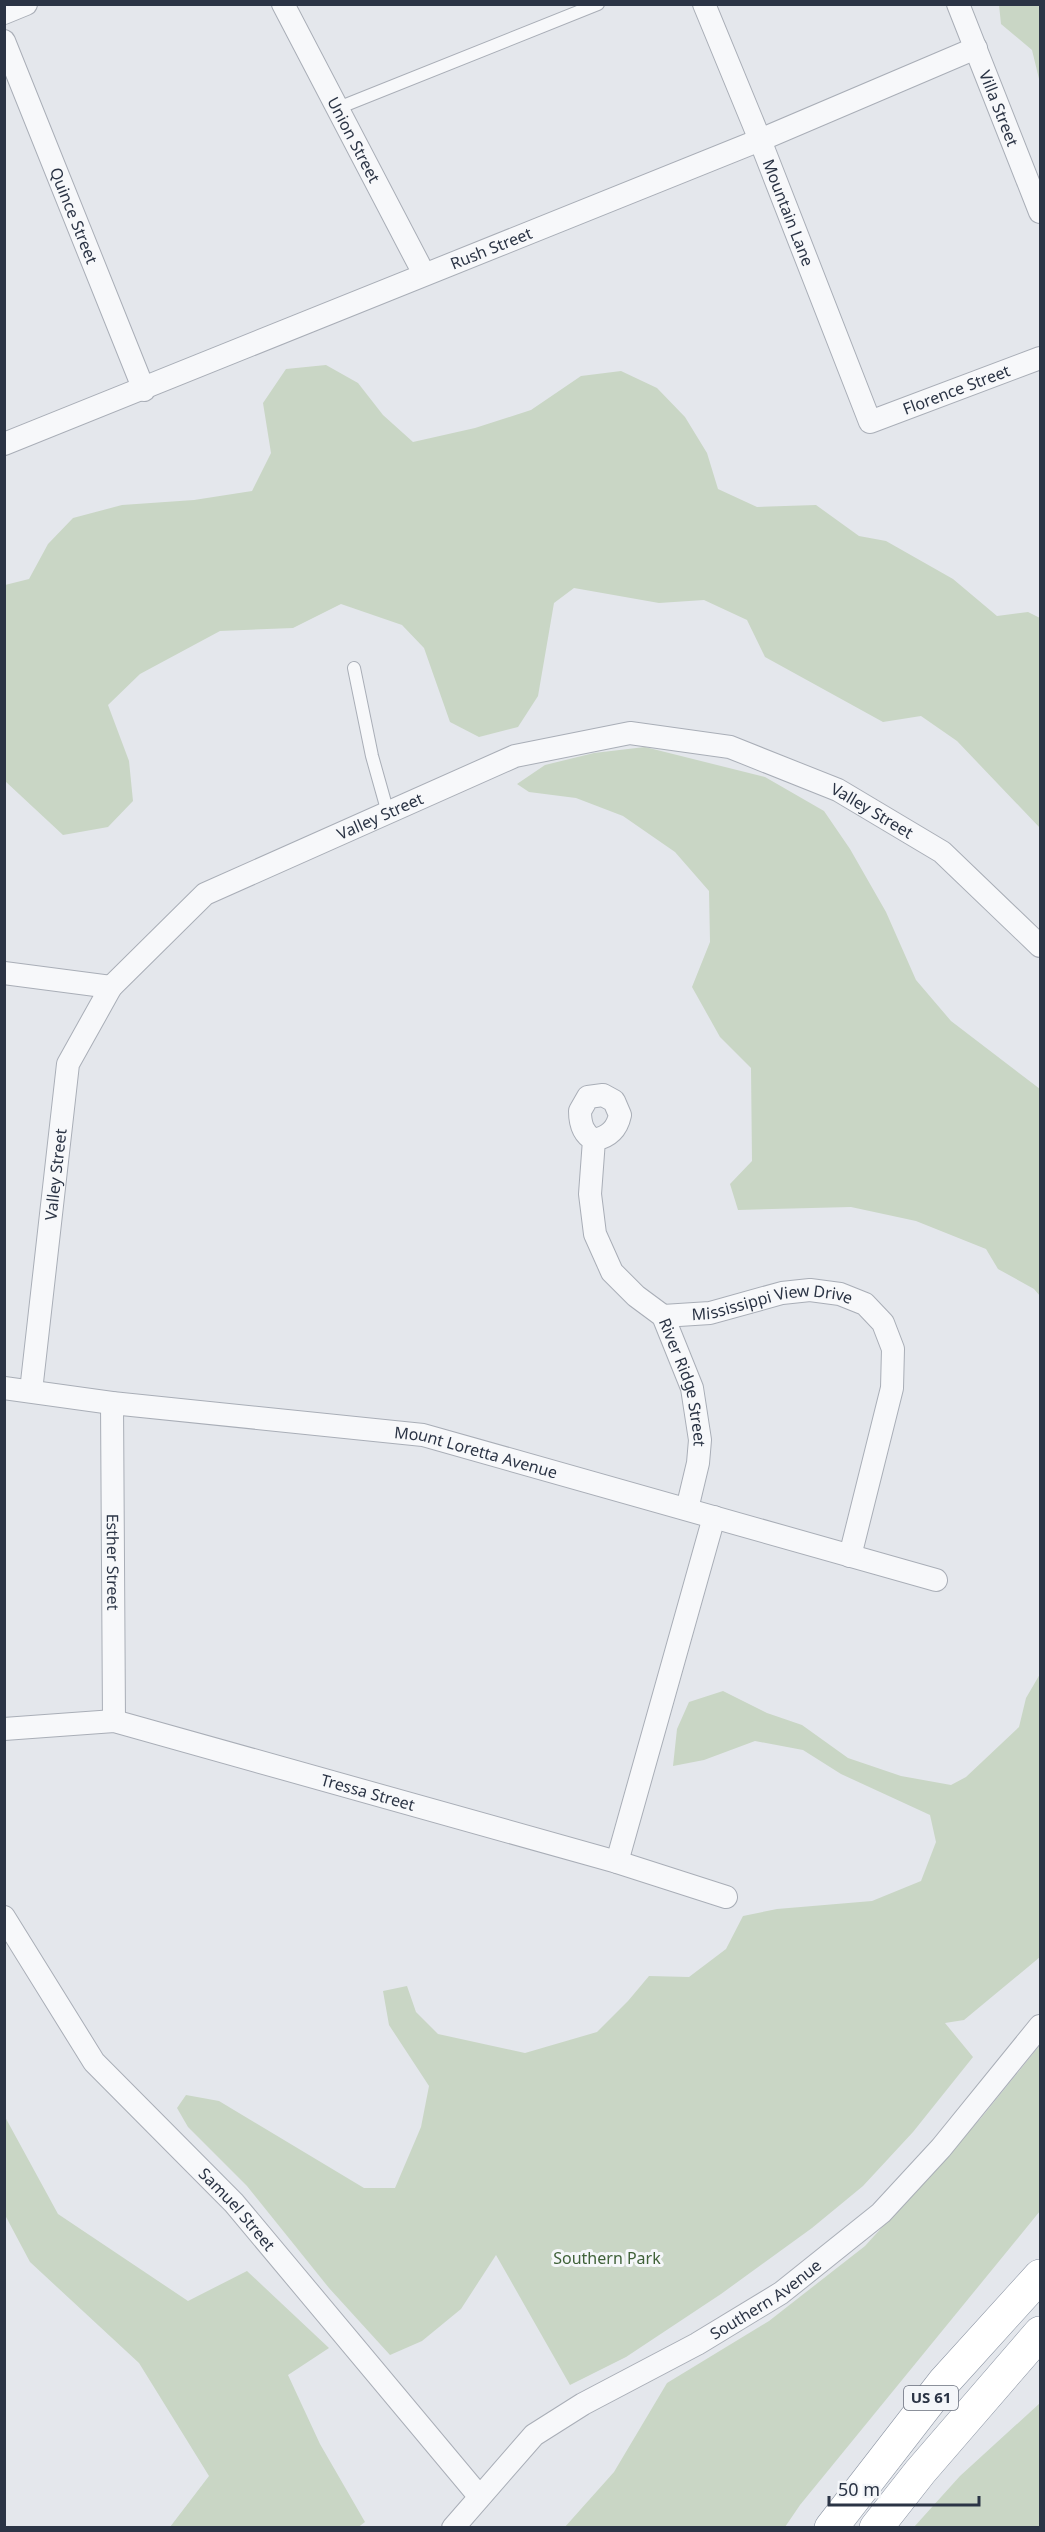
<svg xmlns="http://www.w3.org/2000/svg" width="1045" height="2532" font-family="'Noto Sans',sans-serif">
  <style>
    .green { fill: #c9d6c5 }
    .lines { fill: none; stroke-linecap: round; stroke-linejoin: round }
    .service-casing { stroke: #a9aeb7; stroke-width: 14 }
    .minor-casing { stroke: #a9aeb7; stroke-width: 24 }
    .trunk-casing { stroke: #8b94a3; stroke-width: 34 }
    .service { stroke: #f7f8fa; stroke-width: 12 }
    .minor { stroke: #f7f8fa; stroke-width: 22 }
    .trunk { stroke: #fff; stroke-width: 33 }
    .labels { text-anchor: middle; stroke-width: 6; stroke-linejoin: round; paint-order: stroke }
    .shield { fill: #f4f6f9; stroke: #676e7b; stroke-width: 1.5 }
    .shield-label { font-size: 15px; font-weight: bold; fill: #2b3445 }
    .street-label { font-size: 16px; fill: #2b3445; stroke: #f4f6f9 }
    .park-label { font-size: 16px; fill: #3f6138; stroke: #f4f6f9 }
  </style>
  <rect width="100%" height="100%" fill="#e4e7ec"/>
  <path class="green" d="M999,5H1040V83L1032,50L1001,24Z
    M326,365L358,383L383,415L413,442L475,428L531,410L581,376L621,371L657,388L685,417L707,453L718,489L757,507L816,505L859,536L886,541L953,579L997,616L1028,612L1040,618V828L957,741L921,716L883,722L765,657L747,620L704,600L659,603L574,588L554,603L538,696L518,727L479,737L450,722L424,648L402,625L341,604L293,628L220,631L140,674L108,705L129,761L133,801L108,827L63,835L5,781V585L29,579L48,544L73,518L122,505L194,500L252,491L271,453L263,403L286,369Z
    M645,747L765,777L824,811L850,849L886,912L916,980L951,1021L1040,1089V1296L1034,1289L998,1269L986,1249L916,1221L851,1207L738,1210L730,1184L752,1161L751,1068L720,1037L692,987L710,942L709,891L675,852L623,816L576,798L529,792L517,784L545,765L594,753Z
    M1040,1674V1957L964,2020L945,2023L973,2057L913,2132L863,2186L812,2228L721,2294L626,2357L570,2385L496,2255L461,2309L422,2341L390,2355L329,2288L247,2186L188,2127L177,2108L186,2095L219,2101L364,2188H395L421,2127L429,2086L389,2025L383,1991L407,1986L416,2012L438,2034L525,2053L597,2032L628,2001L649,1976L689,1977L726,1949L743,1916L777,1909L872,1901L921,1881L936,1842L930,1815L841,1774L803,1750L755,1741L704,1760L673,1766L677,1729L689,1702L723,1691L767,1713L802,1725L848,1758L901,1776L951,1785L966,1777L1019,1727L1026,1698Z
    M1040,2045V2211L800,2505L785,2527L564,2528L614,2472L667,2383L769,2321L865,2246L981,2118Z
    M4,2115L58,2214L188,2301L247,2271L329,2348L288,2375L320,2444L365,2522L357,2528L170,2527L209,2476L139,2363L30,2262L5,2215Z
    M1040,2403V2527H914L960,2476Z"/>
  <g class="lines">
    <defs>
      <path id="service" d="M338,108L598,4
        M354,668L372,756L388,813"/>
      <g id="minor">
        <path id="s1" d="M283,4L424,274"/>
        <path id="s2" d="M704,4L760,140L870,422L1040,358"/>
        <path id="s3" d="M958,4L1040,212"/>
        <path d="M4,13L26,4"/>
        <path id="s4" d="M4,41L144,390"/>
        <path id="s5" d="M4,444L760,140L976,48"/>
        <path d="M4,973L111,987"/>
        <path id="s6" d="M594,1140C583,1134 580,1124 580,1111L588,1097L603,1095L614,1101L620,1115C617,1129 609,1137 594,1140L590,1194L595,1234L612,1272L636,1296L663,1316L692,1388L700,1440L698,1463L687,1509"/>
        <path id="s7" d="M663,1316L710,1313L782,1293L810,1290L840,1294L865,1304L883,1323L893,1349L892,1388L850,1556"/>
        <path id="s8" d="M4,1388L112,1403L423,1435L936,1580"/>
        <path id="s9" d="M31,1391L68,1064L111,987L205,894L515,756L630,733L730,747L838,790L942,852L1040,946"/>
        <path id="s10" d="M112,1403L114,1721"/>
        <path id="s11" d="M4,1729L114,1721L617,1862L726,1897"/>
        <path d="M617,1862L714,1517"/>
        <path id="s12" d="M4,1917L94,2062L234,2203L479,2496"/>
        <path id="s13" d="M453,2528L534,2435L583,2404L697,2344L781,2293L881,2213L941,2148L1040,2026"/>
      </g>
      <path id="trunk" d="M831,2528L944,2382L1040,2276
        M876,2528L920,2472L1040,2333"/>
    </defs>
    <use href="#service" class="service-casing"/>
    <use href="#minor" class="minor-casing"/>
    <use href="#trunk" class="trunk-casing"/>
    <use href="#service" class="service"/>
    <use href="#minor" class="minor"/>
    <use href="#trunk" class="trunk"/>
  </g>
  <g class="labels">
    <rect class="shield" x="904" y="2386" width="54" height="24" rx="4.5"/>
    <g class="shield-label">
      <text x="931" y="2403">US 61</text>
    </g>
    <g class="street-label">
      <text dy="6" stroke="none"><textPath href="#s3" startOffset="112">Villa Street</textPath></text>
      <text dy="6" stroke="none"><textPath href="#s1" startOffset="153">Union Street</textPath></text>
      <text dy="6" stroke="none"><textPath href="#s2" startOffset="225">Mountain Lane</textPath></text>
      <text dy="6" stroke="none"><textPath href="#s4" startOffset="188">Quince Street</textPath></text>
      <text dy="6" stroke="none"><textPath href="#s5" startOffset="525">Rush Street</textPath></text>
      <text dy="6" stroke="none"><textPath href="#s2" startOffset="542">Florence Street</textPath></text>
      <text dy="6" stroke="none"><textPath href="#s9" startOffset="1263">Valley Street</textPath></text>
      <text dy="6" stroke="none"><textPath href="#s9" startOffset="741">Valley Street</textPath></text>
      <text dy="6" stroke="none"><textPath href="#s9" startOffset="218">Valley Street</textPath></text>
      <text dy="6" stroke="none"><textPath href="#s7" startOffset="111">Mississippi View Drive</textPath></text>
      <text dy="6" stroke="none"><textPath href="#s6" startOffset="405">River Ridge Street</textPath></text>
      <text dy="6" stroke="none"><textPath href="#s8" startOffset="477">Mount Loretta Avenue</textPath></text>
      <text dy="6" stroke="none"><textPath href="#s10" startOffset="159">Esther Street</textPath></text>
      <text dy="6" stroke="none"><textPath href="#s11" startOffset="374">Tressa Street</textPath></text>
      <text dy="6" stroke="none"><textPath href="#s12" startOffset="376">Samuel Street</textPath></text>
      <text dy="6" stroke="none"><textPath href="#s13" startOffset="392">Southern Avenue</textPath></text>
    </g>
    <g class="park-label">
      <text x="607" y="2264">Southern Park</text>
    </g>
  </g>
  <rect width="1045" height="2532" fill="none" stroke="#2b3445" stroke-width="12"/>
  <path d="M829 2496v9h150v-9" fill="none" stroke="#2b3445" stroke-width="3"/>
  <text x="838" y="2496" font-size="18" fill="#2b3445" stroke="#f4f6f9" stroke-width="4.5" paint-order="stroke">50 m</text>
</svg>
